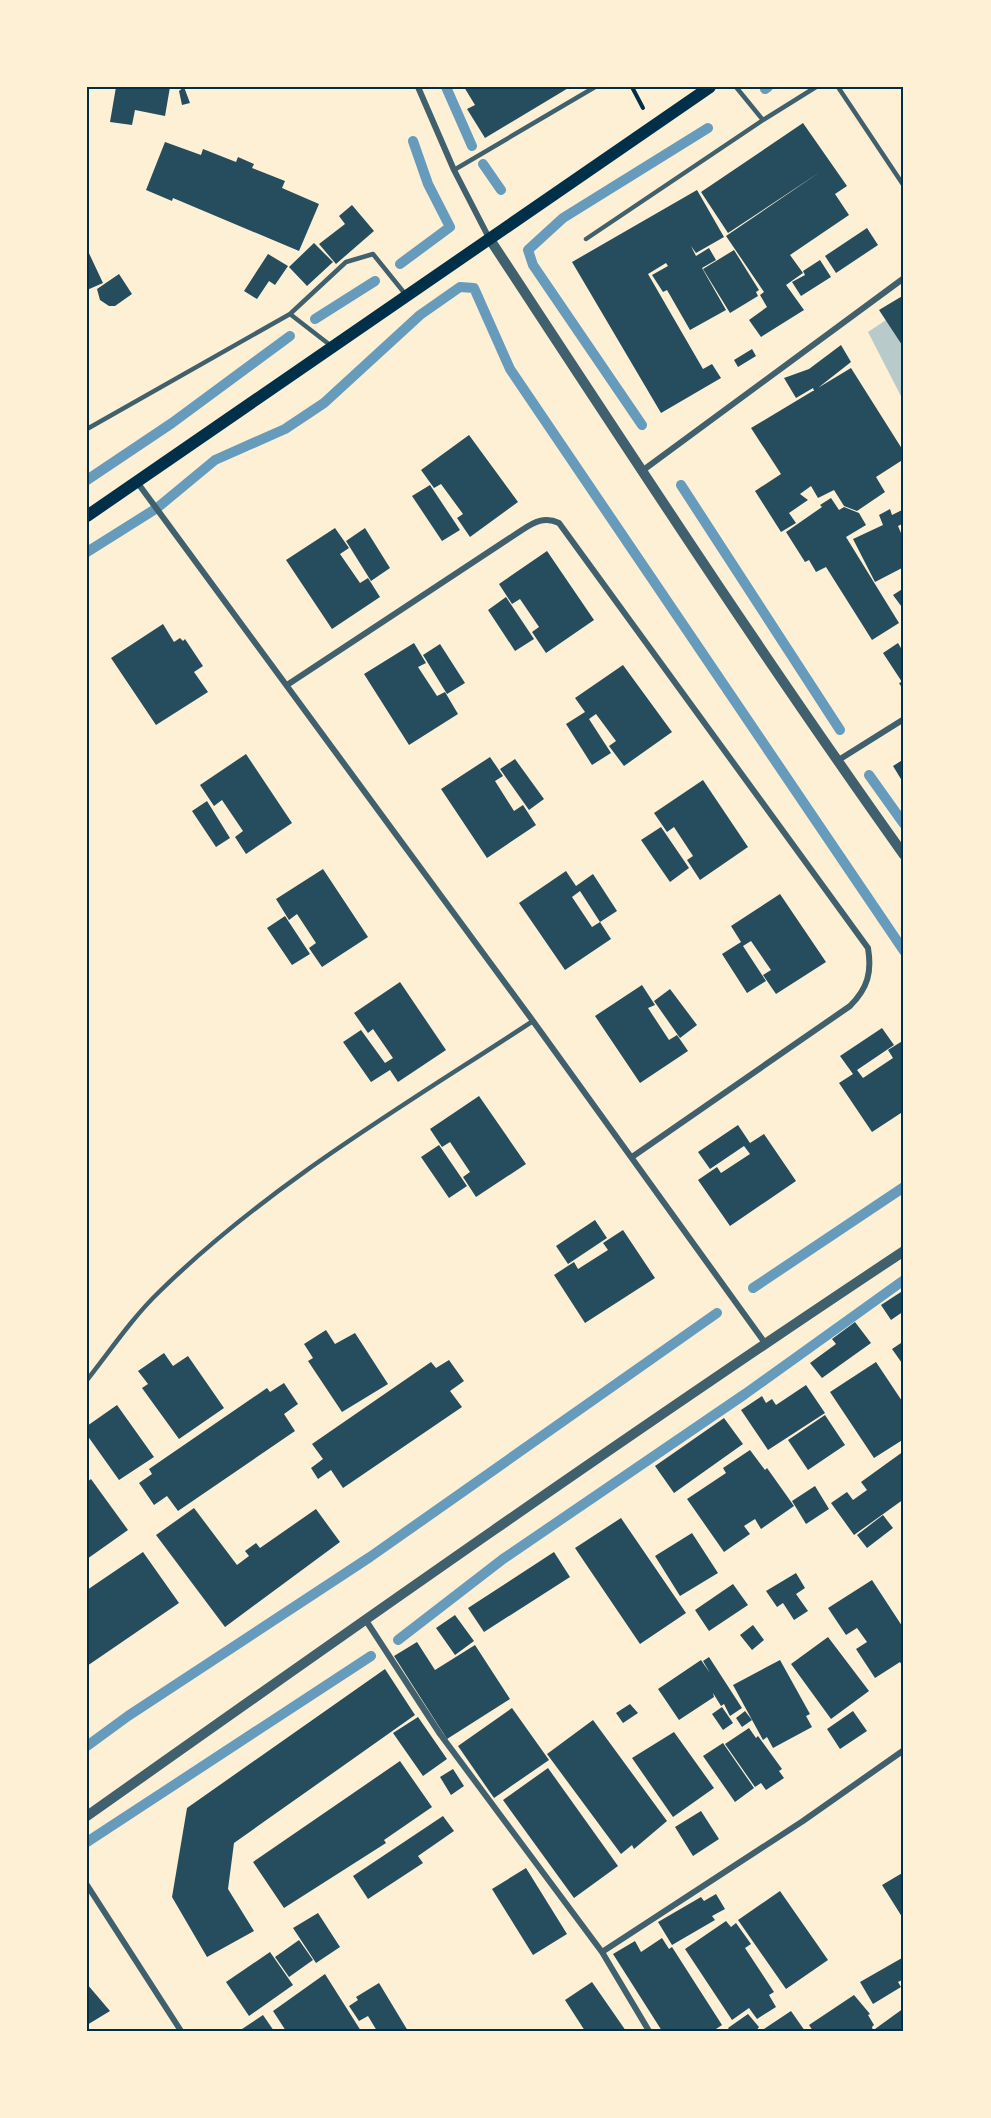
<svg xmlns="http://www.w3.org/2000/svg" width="991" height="2118" font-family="Georgia,serif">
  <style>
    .green { fill: #b9caca }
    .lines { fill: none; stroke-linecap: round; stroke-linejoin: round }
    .stream { stroke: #669bbc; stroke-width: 10 }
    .building { fill: #264d5e }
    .path { stroke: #003049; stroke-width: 4 }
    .service { stroke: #3f606c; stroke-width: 4.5 }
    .minor { stroke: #3f606c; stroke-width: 6 }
    .tertiary { stroke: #3f606c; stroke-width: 10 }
    .secondary { stroke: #003049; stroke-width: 12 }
    .neatline { fill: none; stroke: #003049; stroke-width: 2 }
  </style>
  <rect width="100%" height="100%" fill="#fdf0d5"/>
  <path class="green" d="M904,308V402L868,332Z"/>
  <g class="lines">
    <path class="stream" d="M446,87L472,146
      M765,89L768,87
      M483,164L501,190
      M400,264L450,227L428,184L413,141
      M315,319L375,281
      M642,425L533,265L528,250L563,218L708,128
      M87,480L172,423L290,336
      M681,485L840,730
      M87,552L157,508L215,460L285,429L324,403L420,315L460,287L474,288L510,369L904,951
      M869,775L904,824
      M753,1288L904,1187
      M398,1640L503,1559L745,1394L904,1280
      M87,1746L128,1716L370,1557L717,1313
      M87,1842L371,1656"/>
  </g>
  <path class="building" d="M116,87H170L165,116L135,110L132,125L110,122Z
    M184,87L190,103L182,105L179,91Z
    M464,87H570L485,138L467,109L475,105Z
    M803,123L847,186L835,194L849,215L790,255L803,273L786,285L804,310L761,337L749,320L767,307L760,295L764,292L726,236L820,172L728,233L701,192Z
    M165,142L201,155L203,149L236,162L238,157L254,164L252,168L285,181L282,188L319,204L299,251L173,198L172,201L146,190Z
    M697,190L724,237L696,253L691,246L696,256L709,248L716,260L702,268L726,310L690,330L667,290L663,292L652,275L668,266L666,263L648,274L703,369L712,364L721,378L661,413L572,262Z
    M352,205L374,231L336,264L319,244L345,224L339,216Z
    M867,228L878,245L836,273L825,256Z
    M314,243L333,262L307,286L289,267Z
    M87,249L103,283L87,290Z
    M734,250L759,290L756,292L758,296L730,313L703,269Z
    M268,254L288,266L275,285L269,281L257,299L244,291Z
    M820,260L831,277L801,296L792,282L805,275L803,271Z
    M119,274L132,294L115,306H109L100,300L97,289Z
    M904,295V348L879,310Z
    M841,345L851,362L814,391L813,388L796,398L784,378L809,369Z
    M752,349L756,356L738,367L734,360Z
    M851,368L904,452V459L876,477L885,492L857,511L844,506L834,490L818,498L811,486L800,494L808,500L789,513L796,523L781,532L755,491L781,474L751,428Z
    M469,435L518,502L470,537L457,518L463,514L441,484L434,488L421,470Z
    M430,485L460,530L442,541L412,496Z
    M831,498L839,510L844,507L859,513L866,525L846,537L899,623L872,640L826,567L816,572L809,560L805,562L786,532L822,507L820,505Z
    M890,509L892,515L904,509V523L898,526L904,540V567L875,582L853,539L883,525L879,515Z
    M335,528L349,548L340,554L360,583L368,578L380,597L332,629L286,560Z
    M365,528L390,568L371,581L346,541Z
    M547,551L594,620L546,653L532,632L539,627L520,599L512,604L499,584Z
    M904,588V610L893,595Z
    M506,597L534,639L515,651L488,610Z
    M163,624L174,642L180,638L183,641L185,639L203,666L194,672L208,692L156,725L111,658Z
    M414,643L426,663L418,667L437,696L445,692L458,714L409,745L364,674Z
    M898,643L904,653V691L899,683L902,682L883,653Z
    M440,644L465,683L447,694L423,655Z
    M623,665L672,732L624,766L609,746L616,741L596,714L589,719L611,753L592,765L566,724L585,712L575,698Z
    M246,754L292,823L246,854L235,837L243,831L222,800L214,806L200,785Z
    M490,757L503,776L495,781L514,811L523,805L536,825L487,858L441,789Z
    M515,759L544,799L529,810L500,769Z
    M904,759V784L893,766Z
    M703,780L748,847L700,880L687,860L693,856L674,827L667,832L654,813Z
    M207,801L230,838L216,847L192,811Z
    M661,827L689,868L670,882L641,840Z
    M323,869L368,937L322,967L309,948L316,943L297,914L289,920L276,899Z
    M566,871L576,886L593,874L617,911L600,922L580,891L572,897L592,927L600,922L611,939L565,970L519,903Z
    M780,894L826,962L776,994L763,975L771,970L751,941L743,946L766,981L747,993L722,954L741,942L731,926Z
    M285,916L310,954L292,965L267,928Z
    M400,982L446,1050L398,1082L390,1070L371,1082L343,1042L361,1030L385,1063L393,1058L373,1029L368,1033L354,1013Z
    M642,985L655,1005L648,1008L669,1040L677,1035L688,1051L640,1083L595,1016Z
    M670,989L697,1025L680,1038L654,1001Z
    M882,1028L894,1045L857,1070L863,1078L893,1058L888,1050L904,1040V1111L872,1132L839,1083L853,1074L840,1056Z
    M479,1096L526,1164L476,1197L463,1177L470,1172L450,1142L442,1147L430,1129Z
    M738,1125L750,1143L764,1134L796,1181L730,1226L698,1180L717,1167L721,1173L750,1154L744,1146L710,1169L698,1152Z
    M439,1145L467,1186L449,1198L421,1157Z
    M595,1220L607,1238L568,1264L556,1246Z
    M623,1230L655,1278L585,1323L554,1275L574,1262L578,1269L608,1250L603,1243Z
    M904,1290V1311L891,1320L881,1305Z
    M855,1322L871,1343L822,1378L810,1363L836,1344L832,1339Z
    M326,1330L335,1344L355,1333L388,1384L342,1412L308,1361L313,1358L304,1344Z
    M904,1341V1366L892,1349Z
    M164,1353L173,1366L188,1356L224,1408L179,1439L142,1388L148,1384L138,1371Z
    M449,1360L464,1381L450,1391L462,1407L343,1488L331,1470L318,1479L311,1468L323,1459L312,1444L431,1362L436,1368Z
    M876,1362L904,1404V1439L874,1458L830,1392Z
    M284,1383L298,1404L284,1414L295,1431L178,1511L167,1496L154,1505L139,1483L152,1474L149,1469L267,1388L270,1392Z
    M806,1385L825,1413L768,1450L741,1410L762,1396L766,1403L772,1399L776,1405Z
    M117,1405L154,1457L119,1480L87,1435V1426Z
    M825,1415L845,1445L808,1470L788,1440Z
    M724,1418L743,1444L674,1493L655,1466Z
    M750,1450L765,1470L767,1468L794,1506L761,1529L755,1519L744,1526L750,1534L724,1552L687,1499L726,1473L723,1468Z
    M904,1451V1499L854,1535L831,1503L847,1492L853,1500L867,1490L861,1482Z
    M91,1479L128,1530L87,1559V1482Z
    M815,1486L829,1509L806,1524L792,1501Z
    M194,1508L237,1565L249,1556L245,1551L256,1543L260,1548L316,1509L340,1542L225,1627L156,1535Z
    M883,1515L893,1528L867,1548L857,1535Z
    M621,1518L686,1613L640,1644L575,1548Z
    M692,1533L718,1573L680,1596L655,1556Z
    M143,1552L179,1603L87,1666V1590Z
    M554,1552L570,1577L484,1632L468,1608Z
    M796,1573L805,1588L796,1594L808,1611L794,1620L783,1603L777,1607L766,1591Z
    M872,1580L904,1629V1669L900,1662L875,1678L856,1649L867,1642L857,1628L846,1635L828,1608Z
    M733,1584L748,1605L709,1631L695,1610Z
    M455,1615L474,1641L455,1655L436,1628Z
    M753,1625L764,1640L752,1650L740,1635Z
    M828,1637L869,1691L831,1719L791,1664Z
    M417,1642L435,1670L475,1645L510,1699L447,1739L394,1656Z
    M709,1657L742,1708L730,1716L724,1704L721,1706L713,1693L714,1697L679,1720L658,1689L701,1660L710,1673L703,1661Z
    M780,1660L810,1714L806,1716L812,1727L773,1748L767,1737L763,1740L733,1685Z
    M385,1669L415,1715L234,1843L228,1889L254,1931L207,1957L172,1897L187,1808Z
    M630,1704L638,1713L623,1723L616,1713Z
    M722,1707L733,1723L723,1730L712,1714Z
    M512,1708L549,1760L494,1798L458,1746Z
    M745,1711L752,1720L742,1727L736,1718Z
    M853,1711L867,1731L840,1749L827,1729Z
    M418,1717L447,1759L423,1776L393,1733Z
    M593,1720L667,1821L634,1849L632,1845L621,1854L547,1754Z
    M749,1728L756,1738L758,1736L782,1769L779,1771L784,1778L766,1790L761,1783L755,1787L725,1744Z
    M674,1732L714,1788L673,1817L632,1758Z
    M723,1743L754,1788L735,1802L703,1756Z
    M400,1761L432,1807L384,1840L386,1843L284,1908L253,1862Z
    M548,1768L618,1866L574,1898L503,1800Z
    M453,1769L464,1786L451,1795L440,1777Z
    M701,1811L719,1839L693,1856L675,1827Z
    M443,1816L454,1831L418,1856L423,1863L368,1899L353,1876Z
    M526,1868L567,1934L533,1955L492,1889Z
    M904,1872V1920L882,1885Z
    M780,1891L828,1960L786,1989L738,1920Z
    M716,1894L725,1909L712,1916L715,1920L672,1945L658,1922L701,1897L704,1901Z
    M318,1913L340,1947L316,1963L293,1928Z
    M726,1921L731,1927L736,1923L751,1944L745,1948L774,1992L769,1995L776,2007L757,2019L749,2008L732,2020L685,1949Z
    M662,1938L669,1949L672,1947L722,2025L713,2031H662L613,1954L635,1941L641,1952Z
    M299,1940L313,1960L289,1977L275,1957Z
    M270,1952L293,1985L249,2016L226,1982Z
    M902,1958L904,1979L898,1982L901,1987L873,2004L860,1982Z
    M325,1974L361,2031H286L273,2011Z
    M592,1982L626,2031H585L565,2000Z
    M379,1983L408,2031H377L368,2016L359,2021L349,2006L358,2000L356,1997Z
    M87,1984L110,2011L87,2025Z
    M854,1995L870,2014L868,2015L874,2025L872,2027L873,2031H813L809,2025Z
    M904,2008V2031H876L875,2029Z
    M791,2011L805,2031H761Z
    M748,2014L759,2027L756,2031H730L728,2028Z
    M263,2015L274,2031H239Z"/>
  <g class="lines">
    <path class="path" d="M632,87L643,108"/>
    <path class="service" d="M736,87L763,120L816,87
      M838,87L904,186
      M454,170L595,87
      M586,239L763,120
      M290,314L346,262L373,254L406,295
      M87,429L290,314L330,345
      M87,1380C110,1351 132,1318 159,1292C269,1184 405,1105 533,1021"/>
    <path class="minor" d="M418,87L454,170L489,238
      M642,471L904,278
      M137,482L533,1021L765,1343
      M287,685L522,530C534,522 545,516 559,523L868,948C872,972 868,988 850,1006L632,1157
      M837,761L904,719
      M365,1619L440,1734L602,1952L649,2031
      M87,1885L181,2031
      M602,1952L803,1821L904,1750"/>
    <path class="tertiary" d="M489,238C625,445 760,653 904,855
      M87,1816C357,1625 628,1434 904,1251"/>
    <path class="secondary" d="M87,516L710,87"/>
  </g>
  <rect width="991" height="2118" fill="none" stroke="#fdf0d5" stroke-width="177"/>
  <rect x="88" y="88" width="814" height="1942" class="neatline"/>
</svg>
